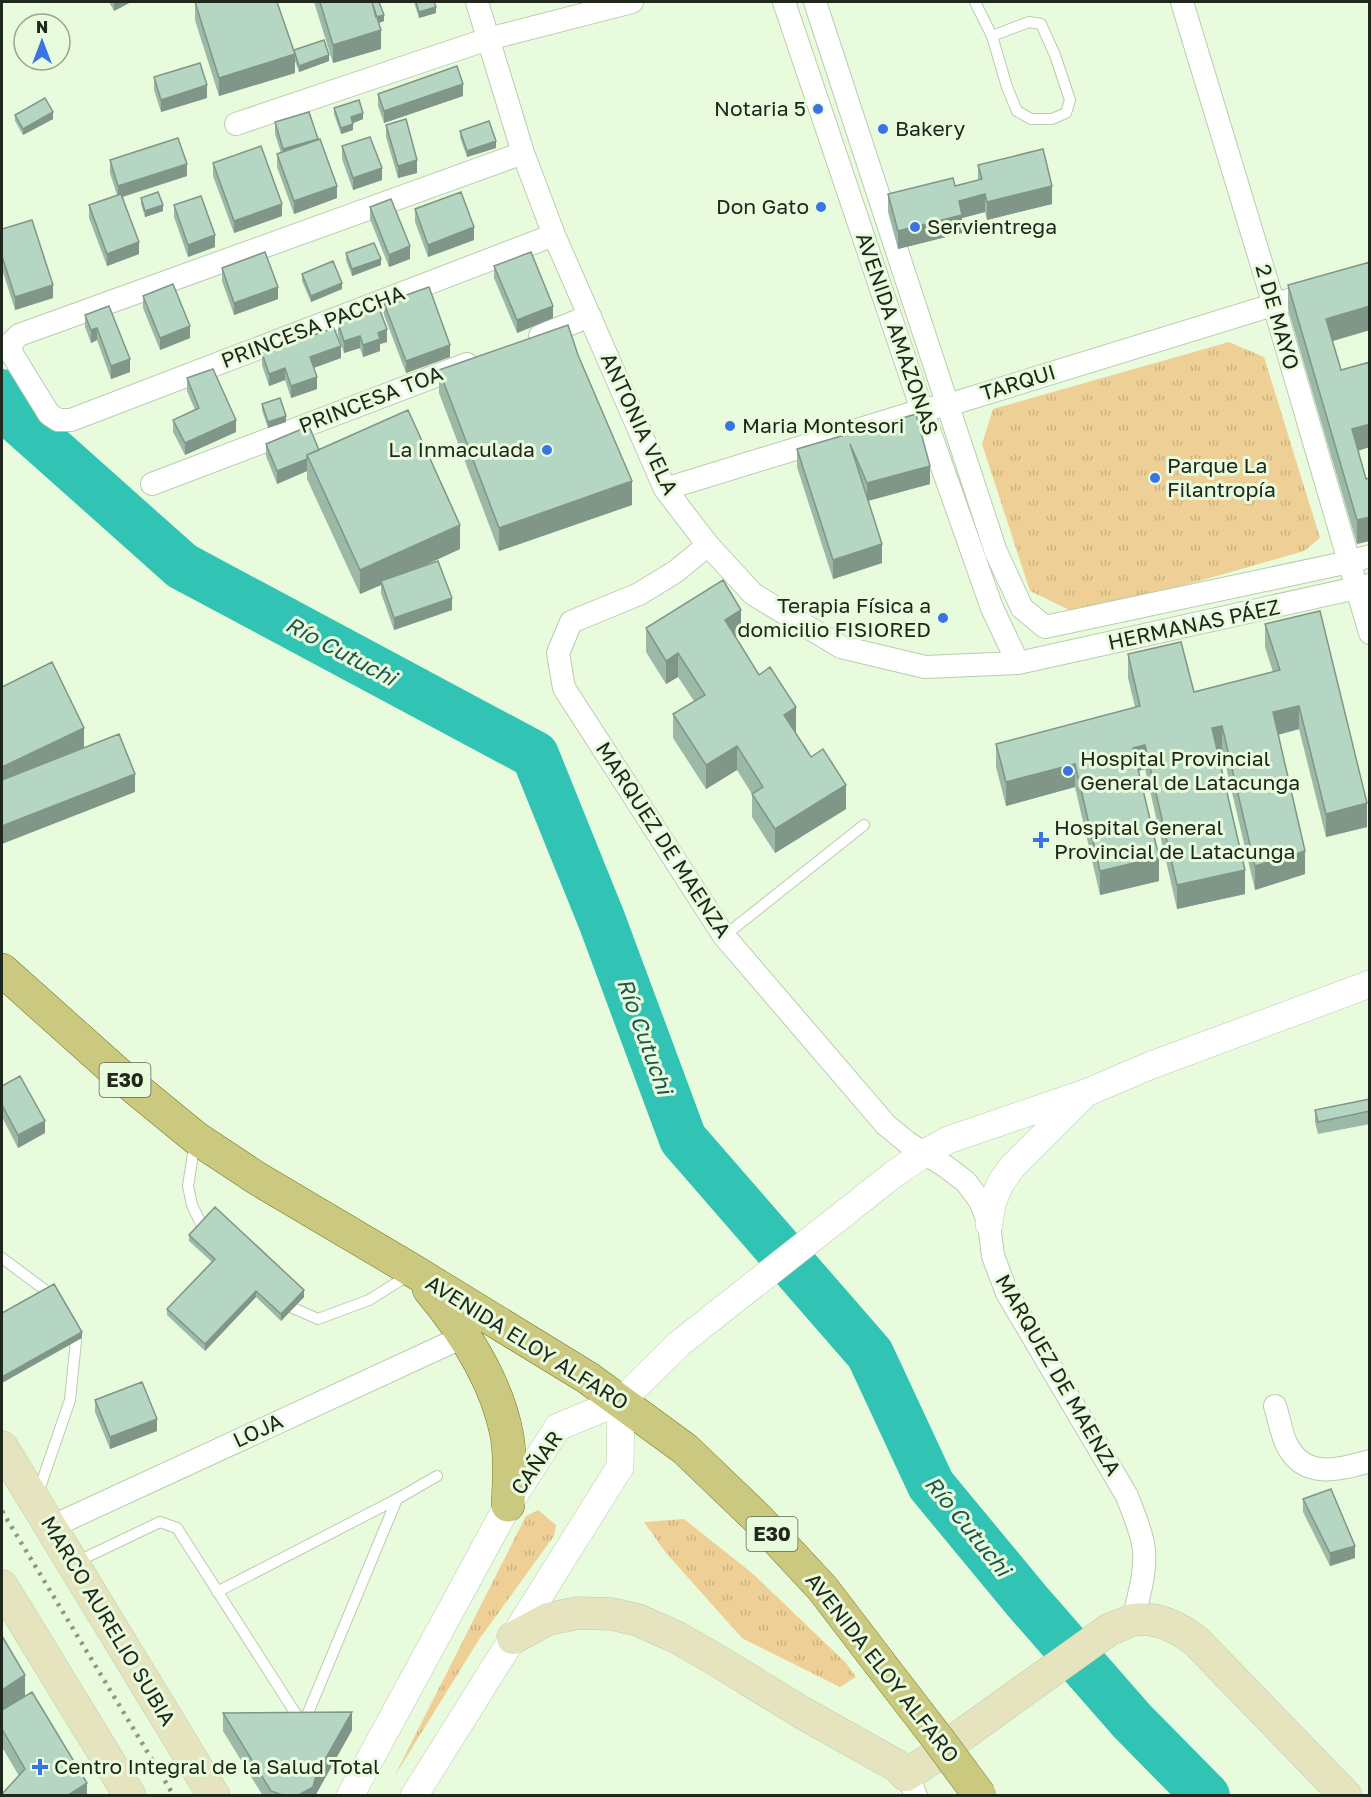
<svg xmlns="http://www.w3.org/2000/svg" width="1371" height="1797" font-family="'Golos Text',sans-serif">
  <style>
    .park { fill: url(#park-tufts) }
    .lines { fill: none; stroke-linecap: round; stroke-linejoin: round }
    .river { stroke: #31c3b4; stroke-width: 48 }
    .service-casing { stroke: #baccaf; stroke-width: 12 }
    .minor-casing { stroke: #baccaf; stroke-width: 24 }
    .tertiary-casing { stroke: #baccaf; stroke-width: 28 }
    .secondary-casing { stroke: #baccaf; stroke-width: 33 }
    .primary-casing { stroke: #787925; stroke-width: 34 }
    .service { stroke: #fff; stroke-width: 10 }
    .minor { stroke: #fff; stroke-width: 22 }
    .tertiary { stroke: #fff; stroke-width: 27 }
    .secondary { stroke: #e5e4bf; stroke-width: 32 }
    .primary { stroke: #cac97f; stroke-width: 33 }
    .rail { stroke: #8c9a85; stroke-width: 4.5; stroke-dasharray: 3 6; stroke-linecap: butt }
    .primary-bridge-casing { stroke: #787925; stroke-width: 34; stroke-linecap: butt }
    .primary-bridge { stroke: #cac97f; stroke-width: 33 }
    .wall { fill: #9cb8a7 }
    .shaded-wall { fill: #7f9688 }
    .building { fill: #b5d6c2; stroke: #7f9688; stroke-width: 1.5 }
    .poi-dot { fill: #3875e3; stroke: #e8fbdd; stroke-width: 2 }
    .labels { text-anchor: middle; stroke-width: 6; stroke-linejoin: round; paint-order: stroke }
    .shield { fill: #e8fbdd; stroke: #5c6756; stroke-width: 1.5 }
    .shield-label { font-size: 20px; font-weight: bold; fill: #20271c }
    .poi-label { font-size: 21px; fill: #20271c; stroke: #e8fbdd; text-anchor: start }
    .street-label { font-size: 21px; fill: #20271c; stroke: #e8fbdd }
    .water-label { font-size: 22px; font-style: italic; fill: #1c564f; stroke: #e8fbdd }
  </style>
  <defs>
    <pattern id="park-tufts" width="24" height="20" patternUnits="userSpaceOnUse" patternTransform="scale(1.5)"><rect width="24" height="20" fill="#eecf95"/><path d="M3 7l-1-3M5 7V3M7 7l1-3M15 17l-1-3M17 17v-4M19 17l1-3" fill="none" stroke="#ccb280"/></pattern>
  </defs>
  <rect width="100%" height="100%" fill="#e8fbdd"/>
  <path class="park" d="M1229,342L1264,357L1320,538L1304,551L1080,615L1030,591L982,444L993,409Z
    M538,1510L556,1525L554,1536L480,1638L394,1777L526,1516Z
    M684,1519L752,1573L846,1663L856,1677L840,1687L742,1638L666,1553L644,1522Z"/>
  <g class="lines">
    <path class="river" d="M2,393L7,410L182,566L535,755L602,921L683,1139L870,1354L931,1485L1027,1601L1132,1721L1206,1796"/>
    <defs>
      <path id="service" d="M975,2L992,36L1007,87L1017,111L1031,119H1052L1066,113L1070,100L1055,55L1041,24L1029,22L992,36
        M724,936L864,825
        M195,1141L188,1186L192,1205L202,1226
        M2,1258L49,1293
        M293,1308L318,1319L369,1300L409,1275
        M37,1496L70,1400L76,1341
        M397,1499L437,1476
        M74,1563L160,1522L177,1528L303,1725L397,1499L217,1592"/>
      <path id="minor" d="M477,2L523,153L554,235L665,489L708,545L753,594L841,647L925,667L1018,663L1370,585
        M784,2L922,410L992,608L1018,663
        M815,2L996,552L1022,608L1045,627L1349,562L1370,556
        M1182,2L1274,305L1370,633
        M236,124L488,39L632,2
        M523,153L19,335L11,343L12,354L49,414L58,420H71L554,235
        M540,336L590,316
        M152,484L467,364
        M665,489L922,410L948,405L1370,275
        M708,545L675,572L639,594L571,622L558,653L564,688L724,936L886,1125L908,1143L945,1166L966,1182L980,1201L989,1224L993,1256L1007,1293L1127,1496C1133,1513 1142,1531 1144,1550C1146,1574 1138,1598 1133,1620
        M1275,1406C1279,1418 1281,1432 1286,1443C1303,1480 1338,1470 1370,1461
        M51,1527L465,1336
        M906,1775L911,1783L916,1796"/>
      <path id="tertiary" d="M989,1224L992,1204L1000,1184L1012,1167L1082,1097
        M350,1796L508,1505L558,1427L621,1401L680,1343L894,1174L925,1153L948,1140L1088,1092L1149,1066L1370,984
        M414,1796L620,1467L621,1401"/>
      <path id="secondary" d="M2,1447L214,1796
        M2,1586L130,1796
        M513,1638L548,1619L578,1613L612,1614L638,1620L676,1637L713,1658L801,1712L897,1766L906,1775L931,1759L962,1735L1110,1629C1118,1627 1126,1622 1133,1620C1156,1616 1178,1627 1196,1641L1346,1796"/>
      <path id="primary" d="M2,970L124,1079L196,1138L258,1179L415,1272L588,1378L685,1449L758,1519L823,1589L878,1661
        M429,1289C464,1331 497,1381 507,1436C511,1459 509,1482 508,1505"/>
    </defs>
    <use href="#service" class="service-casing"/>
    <use href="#minor" class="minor-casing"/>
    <use href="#tertiary" class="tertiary-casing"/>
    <use href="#secondary" class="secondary-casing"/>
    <use href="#primary" class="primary-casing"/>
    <use href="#service" class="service"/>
    <use href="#minor" class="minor"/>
    <use href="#tertiary" class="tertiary"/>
    <use href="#secondary" class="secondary"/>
    <use href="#primary" class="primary"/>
    <path class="rail" d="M2,1511L174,1796"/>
    <defs>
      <path id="primary-bridge" d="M878,1661L938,1739L980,1796"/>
    </defs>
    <use href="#primary-bridge" class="primary-bridge-casing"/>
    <use href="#primary-bridge" class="primary-bridge"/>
  </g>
  <path class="wall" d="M109,2H131L114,11Z
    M195,2L294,51L329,61L299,72L295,61V73L219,96L195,20Z
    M314,2H379L384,21L378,23L381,49L333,63Z
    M414,2H434L436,13L419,18Z
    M154,77L207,98L161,112L154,90Z
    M378,94L463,96L384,123L378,106Z
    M334,108L363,119L353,123V130L341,134L334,114Z
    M15,115L53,119L23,135L15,121Z
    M275,122L318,140L337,198L294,214L277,167V154L281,153L275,134Z
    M386,125L417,173L398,178L386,137Z
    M460,131L496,148L467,157L460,137Z
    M342,146L382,180L353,190L342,159Z
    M110,160L187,176L123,197L139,254L107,266L89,218V205L117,195L110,173Z
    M213,163L282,216L234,233L213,176Z
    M978,165L1052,204L987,220L985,212L962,218V233L898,249L888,212V194L955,186L978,180Z
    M141,198L163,211L145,217L141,204Z
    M174,205L215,247L188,257L174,217Z
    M370,207L410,259L389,267L370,219Z
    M415,209L474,240L428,257L415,222Z
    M2,229L53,298L15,310L2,269Z
    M346,253L381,265L352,276L346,260Z
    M494,266L553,318L517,333L494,278Z
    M222,268L278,299L234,315L222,281Z
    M302,274L342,289L311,302L302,281Z
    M1288,285L1370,330L1332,341L1341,370L1370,362V447L1358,451L1357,544L1288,309Z
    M143,296L190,338L160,350L143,308Z
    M384,303L450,357L406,373L384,315Z
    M109,306L130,372L111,379L97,340L91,343L85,327V315Z
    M338,323L387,342L380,344V351L363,357L360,348L344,353L338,335Z
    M262,353L341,358L314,368L317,389L291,398L285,380L269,386L262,365Z
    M439,370L632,505L499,551L439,393Z
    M187,378L236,432L185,455L173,432V420L195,410L187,391Z
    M262,404L286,422L268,428L262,410Z
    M916,414L930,484L868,501L882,563L833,579L797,467V449Z
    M266,444L319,450L460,549L423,566L452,610L394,630L381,593V585L360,594L307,479V471L277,484L266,456Z
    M1265,624L1367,827L1326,837L1299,729L1278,735L1305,874L1255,890L1222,750L1218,751L1245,894L1177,909L1145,769L1139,771L1159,881L1100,895L1075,787L1006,806L996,767V744L1135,707L1128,678V654L1194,692L1273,672L1265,647Z
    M646,628L741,633L735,637L759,675L796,731L795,732L811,757L846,809L775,853L752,817V794L737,770L706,789L673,738V714L694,701L678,677L666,684L646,652Z
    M2,1086L45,1133L18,1148L2,1117Z
    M1370,1099V1124L1318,1134L1315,1122V1110Z
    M189,1235L304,1297L281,1321L256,1297L205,1351L167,1315V1309L212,1262L189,1241Z
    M95,1400L157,1431L110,1449L95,1412Z
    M1303,1499L1355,1558L1330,1566L1303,1512Z
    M2,1636L25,1696L87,1796L19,1776L2,1747Z
    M223,1713L352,1730L315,1796H263L223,1731Z"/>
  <path class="shaded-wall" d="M114,2H131L114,11Z
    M436,7V13L419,18V12Z
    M384,15V21L373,25V18Z
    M381,30V49L333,63V45Z
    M295,54V73L219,96V78Z
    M329,55V61L299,72V66Z
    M463,84V96L384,123V111Z
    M207,85V98L161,112V100Z
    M53,112V119L23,135V129Z
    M363,113V119L351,124V117Z
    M353,124V130L341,134V128Z
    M318,139V151L283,161V149Z
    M496,141V148L467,157V151Z
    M417,160V173L398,178V166Z
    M187,164V176L118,198V186Z
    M382,168V180L353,190V178Z
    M337,186V198L294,214V201Z
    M1052,186V204L987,220V202Z
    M985,194V212L962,218V233L898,249V231L959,201Z
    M282,204V216L234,233V221Z
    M163,205V211L145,217V211Z
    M474,227V240L428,257V245Z
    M215,235V247L188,257V245Z
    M139,242V254L107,266V254Z
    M410,246V259L389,267V255Z
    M381,259V265L352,276V269Z
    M342,283V289L311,302V296Z
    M53,285V298L15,310V297Z
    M278,287V299L234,315V303Z
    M553,306V318L517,333V320Z
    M1370,306V330L1326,343V319Z
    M190,326V338L160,350V338Z
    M97,328V340L91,343V330Z
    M387,329V342L380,344V351L363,357V345L378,333Z
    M360,336V348L344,353V341Z
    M450,345V357L406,373V361Z
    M341,346V358L310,369V357Z
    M130,359V372L111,379V366Z
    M285,368V380L269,386V374Z
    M317,377V389L291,398V386Z
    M286,416V422L268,428V422Z
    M236,420V432L185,455V443Z
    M1370,424V447L1352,452V429Z
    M307,459V471L277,484V471Z
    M930,466V484L867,501V483Z
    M632,481V505L499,551V528Z
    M1370,517V541L1357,544V520Z
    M460,525V549L382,585L381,581V585L360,594V570Z
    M882,544V563L833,579V560Z
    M452,598V610L394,630V618Z
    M741,610V633L725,644V620Z
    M678,653V677L666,684V661Z
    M1299,706V729L1273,736V712Z
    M796,707V731L784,738V715Z
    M1222,726V750L1212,752V728Z
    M84,728V751L2,791V767Z
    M1145,745V769L1133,772V748Z
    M737,746V770L706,789V765Z
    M1075,764V787L1006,806V782Z
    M135,774V792L2,844V826Z
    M846,785V809L775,853V829Z
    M1367,803V827L1326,837V814Z
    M1305,851V874L1255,890V866Z
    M1159,857V881L1100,895V871Z
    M1245,870V894L1177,909V885Z
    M45,1121V1133L18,1148V1135Z
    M304,1290V1297L281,1321V1314Z
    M256,1291V1297L205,1351V1344Z
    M82,1332V1338L2,1383V1377Z
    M157,1419V1431L110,1449V1437Z
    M1355,1546V1558L1330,1566V1553Z
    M25,1675V1699L2,1713V1690Z
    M352,1712V1730L315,1796H297L316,1775Z
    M87,1783V1796H67Z"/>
  <path class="building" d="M195,2H277L295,54L219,78Z
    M320,2H372L381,30L333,45Z
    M372,2H379L384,15L376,17Z
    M416,2H434L436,7L419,12Z
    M324,40L329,55L299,66L294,50Z
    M200,63L207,85L161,100L154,77Z
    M457,66L463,84L384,111L378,94Z
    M45,98L53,112L23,129L15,115Z
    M359,100L363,113L351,117L353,124L341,128L334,108Z
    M309,112L318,139L283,149L275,122Z
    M406,119L417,160L398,166L386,125Z
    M489,121L496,141L467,151L460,131Z
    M370,137L382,168L353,178L342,146Z
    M178,138L187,164L118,186L110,160Z
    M320,139L337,186L294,201L277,154Z
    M261,146L282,204L234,221L213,163Z
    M1043,149L1052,186L987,202L985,194L959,201L962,215L898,231L888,194L953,178L955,186L982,179L978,165Z
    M158,192L163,205L145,211L141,198Z
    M461,192L474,227L428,245L415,209Z
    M121,194L139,242L107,254L89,205Z
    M201,196L215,235L188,245L174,205Z
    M391,199L410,246L389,255L370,207Z
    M32,220L53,285L15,297L2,256V229Z
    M374,243L381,259L352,269L346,253Z
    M265,252L278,287L234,303L222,268Z
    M531,252L553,306L517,320L494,266Z
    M333,261L342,283L311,296L302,274Z
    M1370,262V306L1326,319L1341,370L1370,362V424L1352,429L1366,479L1370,478V517L1357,520L1288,285Z
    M173,284L190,326L160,338L143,296Z
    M429,287L450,345L406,361L384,303Z
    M109,306L130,359L111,366L97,328L91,330L85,315Z
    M379,308L387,329L378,333L380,339L363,345L360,336L344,341L338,323Z
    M568,325L578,355L632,481L499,528L439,370Z
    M334,328L341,346L310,357L317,377L291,386L285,368L269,374L262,353Z
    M213,369L236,420L185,443L173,420L199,408L187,378Z
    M280,398L286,416L268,422L262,404Z
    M408,410L460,525L360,570L307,455Z
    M916,414L930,466L867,483L850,444L882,544L833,560L797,449Z
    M309,426L319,450L307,455V459L277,471L266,444Z
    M438,561L452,598L394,618L381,581Z
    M723,580L741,610L725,620L759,675L770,667L796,707L784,715L811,757L823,749L846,785L775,829L752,794L763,787L737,746L706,765L673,714L705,695L678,653L666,661L646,628Z
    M1320,611L1367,803L1326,814L1299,706L1273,712L1305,851L1255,866L1222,726L1212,728L1245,870L1177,885L1145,745L1133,748L1159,857L1100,871L1075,764L1006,782L996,744L1140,706L1128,654L1181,642L1194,692L1280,670L1265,624Z
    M52,662L84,728L2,767V687Z
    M119,734L135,774L2,826V780Z
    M20,1076L45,1121L18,1135L2,1105V1086Z
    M1370,1099V1111L1318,1122L1315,1110Z
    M215,1207L304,1290L281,1314L256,1291L205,1344L167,1309L215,1259L189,1235Z
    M54,1284L82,1332L2,1377V1313Z
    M142,1382L157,1419L110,1437L95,1400Z
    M1331,1489L1355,1546L1330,1553L1303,1499Z
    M2,1636L25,1675L2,1690Z
    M32,1692L87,1783L67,1796H2V1794L25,1769L2,1729V1710Z
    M352,1712L316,1775L313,1787L297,1796H285L271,1791L223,1713Z"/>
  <g class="poi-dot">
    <circle cx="818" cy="109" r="6"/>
    <circle cx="883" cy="129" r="6"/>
    <circle cx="821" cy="207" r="6"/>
    <circle cx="915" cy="227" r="6"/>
    <circle cx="730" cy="426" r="6"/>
    <circle cx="547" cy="450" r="6"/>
    <circle cx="1155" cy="478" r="6"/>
    <circle cx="943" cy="618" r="6"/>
    <circle cx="1068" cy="771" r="6"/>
    <path d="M1038 831h6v6h6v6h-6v6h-6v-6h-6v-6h6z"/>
    <path d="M37 1758h6v6h6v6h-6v6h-6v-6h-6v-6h6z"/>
  </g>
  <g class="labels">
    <g class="shield">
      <rect x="99.5" y="1063" width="51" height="34" rx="4.5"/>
      <rect x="746.5" y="1517" width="51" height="34" rx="4.5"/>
    </g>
    <g class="shield-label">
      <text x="125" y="1087">E30</text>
      <text x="772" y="1541">E30</text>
    </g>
    <g class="poi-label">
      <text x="806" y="116" text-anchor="end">Notaria 5</text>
      <text x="895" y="136">Bakery</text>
      <text x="809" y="214" text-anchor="end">Don Gato</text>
      <text x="927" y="234">Servientrega</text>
      <text x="742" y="433">Maria Montesori</text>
      <text x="535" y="457" text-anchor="end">La Inmaculada</text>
      <text x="1167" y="473">Parque La<tspan x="1167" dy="24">Filantropía</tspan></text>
      <text x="931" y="613" text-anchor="end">Terapia Física a<tspan x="931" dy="24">domicilio FISIORED</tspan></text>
      <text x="1080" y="766">Hospital Provincial<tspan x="1080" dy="24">General de Latacunga</tspan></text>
      <text x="1054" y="835">Hospital General<tspan x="1054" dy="24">Provincial de Latacunga</tspan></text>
      <text x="54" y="1774">Centro Integral de la Salud Total</text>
    </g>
    <g class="street-label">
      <text transform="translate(1277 317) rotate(74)" y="7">2 DE MAYO</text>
      <text transform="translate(313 327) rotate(-21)" y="7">PRINCESA PACCHA</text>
      <text transform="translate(897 334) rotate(71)" y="7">AVENIDA AMAZONAS</text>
      <text transform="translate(1018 383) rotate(-17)" y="7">TARQUI</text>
      <text transform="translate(371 400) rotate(-21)" y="7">PRINCESA TOA</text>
      <text transform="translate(639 424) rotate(65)" y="7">ANTONIA VELA</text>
      <text transform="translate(1194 625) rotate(-12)" y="7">HERMANAS PÁEZ</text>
      <text transform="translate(663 840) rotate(57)" y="7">MARQUEZ DE MAENZA</text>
      <text transform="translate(527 1343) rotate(32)" y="7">AVENIDA ELOY ALFARO</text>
      <text transform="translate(1058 1375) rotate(60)" y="7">MARQUEZ DE MAENZA</text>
      <text transform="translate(258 1431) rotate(-25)" y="7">LOJA</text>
      <text transform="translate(537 1463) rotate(-55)" y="7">CAÑAR</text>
      <text transform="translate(108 1621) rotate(59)" y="7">MARCO AURELIO SUBIA</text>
      <text transform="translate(882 1668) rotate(52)" y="7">AVENIDA ELOY ALFARO</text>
    </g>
    <g class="water-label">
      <text transform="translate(341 651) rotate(28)" y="8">Río Cutuchi</text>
      <text transform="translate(645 1036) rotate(70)" y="8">Río Cutuchi</text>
      <text transform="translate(968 1526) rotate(51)" y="8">Río Cutuchi</text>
    </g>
  </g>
  <rect width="1371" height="1797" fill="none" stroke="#20271c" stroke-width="6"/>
  <g transform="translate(42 42)"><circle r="28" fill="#e8fbdd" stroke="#98a690" stroke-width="1.5"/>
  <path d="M0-4.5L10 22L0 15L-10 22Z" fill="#3875e3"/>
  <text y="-9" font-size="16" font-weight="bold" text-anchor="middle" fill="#20271c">N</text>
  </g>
</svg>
